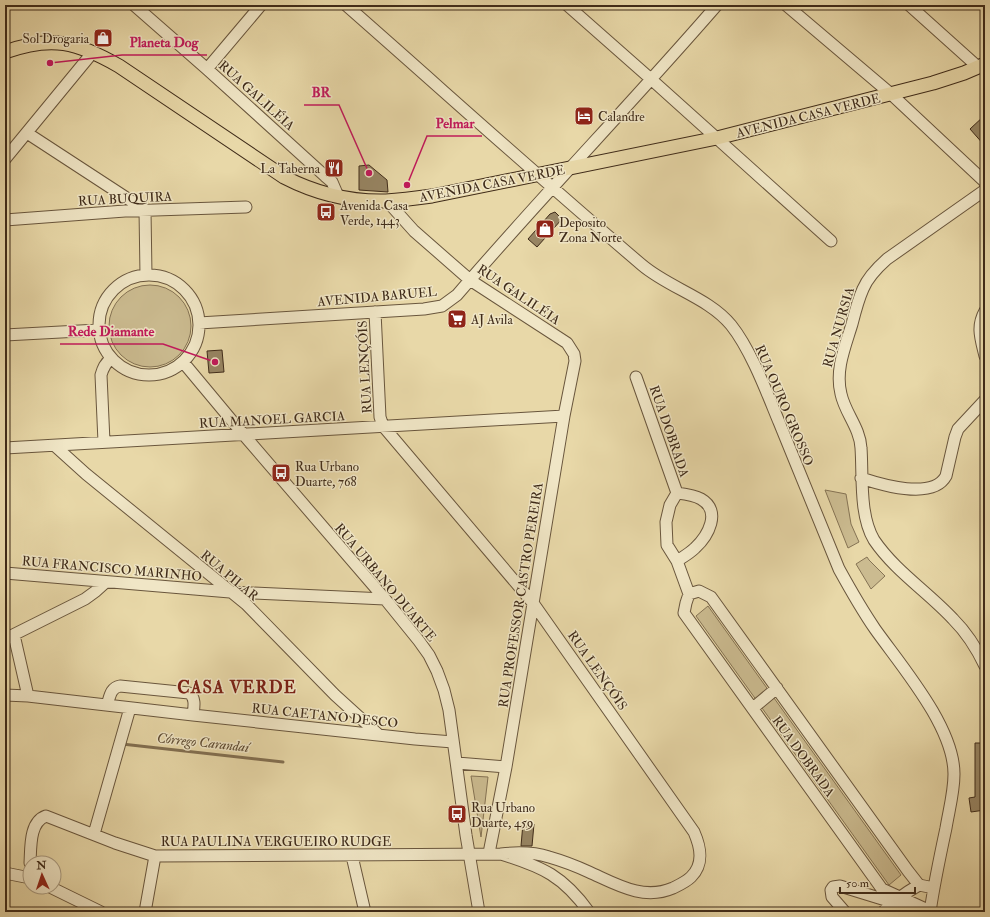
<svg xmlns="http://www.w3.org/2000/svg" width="990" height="917" font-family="'IM FELL Double Pica',serif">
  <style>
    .green { fill: #cbbb90; stroke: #857354 }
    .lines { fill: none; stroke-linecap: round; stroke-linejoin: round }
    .stream { stroke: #826f51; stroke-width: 3 }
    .building { fill: #978563; stroke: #3f2b19 }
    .minor-casing { stroke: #69563d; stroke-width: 13 }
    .major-casing { stroke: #3f2b19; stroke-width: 15 }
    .minor { stroke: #f0e6c6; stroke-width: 11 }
    .major { stroke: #e8d8a8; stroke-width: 13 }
    .labels { text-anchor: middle; stroke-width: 3; stroke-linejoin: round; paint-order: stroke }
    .poi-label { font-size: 13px; fill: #3f2b19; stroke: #f0e6c6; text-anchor: start }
    .street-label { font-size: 13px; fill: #3f2b19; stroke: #f0e6c6 }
    .water-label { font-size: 14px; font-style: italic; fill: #5b4830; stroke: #f0e6c6 }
    .district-label { font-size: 17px; font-weight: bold; letter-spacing: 1px; fill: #7a1f14; stroke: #f0e6c6 }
    .leader { fill: none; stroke: #c2185b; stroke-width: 1.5 }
    .callout-dot { fill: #c2185b; stroke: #f0e6c6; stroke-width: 1.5 }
    .callout-label { font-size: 14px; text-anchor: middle; font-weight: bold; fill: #c2185b; stroke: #f0e6c6; stroke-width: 3; stroke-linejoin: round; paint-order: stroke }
  </style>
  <rect width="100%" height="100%" fill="#e8d8a8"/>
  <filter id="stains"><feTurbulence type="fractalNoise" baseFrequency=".005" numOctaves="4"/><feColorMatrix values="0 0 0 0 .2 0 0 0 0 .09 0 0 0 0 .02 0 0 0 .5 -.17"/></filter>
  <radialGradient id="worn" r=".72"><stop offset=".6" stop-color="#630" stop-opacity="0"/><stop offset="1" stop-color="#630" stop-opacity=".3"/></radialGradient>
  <path class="green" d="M109 326a41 41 0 1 1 82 0a41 41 0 1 1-82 0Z
    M825,490L846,494L851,524L859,542L848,548Z
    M867,557L869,560L885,576L871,589L856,564Z
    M708,606L901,875L889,885L696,616Z
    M471,776L488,777L481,837Z"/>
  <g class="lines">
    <path class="stream" d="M122,744L283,762"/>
  </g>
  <path class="building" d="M985,115V146L970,129Z
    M369,165L387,180L388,192L359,190V166Z
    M555,212L562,219L537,247L528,239L550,214Z
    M222,350L224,372L209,373L207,351Z
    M975,743H985V810L971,812L969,798L975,797Z
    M523,823L534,824L532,846H521Z"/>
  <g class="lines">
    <defs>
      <path id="minor" d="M134,5L207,69L325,176L332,182L338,196
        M346,5C445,92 542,180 642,265C669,288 709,298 731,325C751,350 767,393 779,422C799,471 819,520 839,569C850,589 862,610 875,629C902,667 954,727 954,774C954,792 949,810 946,828C940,856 934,884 930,912
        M567,5L652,80L831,241
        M786,5L891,94L985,182
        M909,5L978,67
        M207,69L261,5
        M27,133L145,210L146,275
        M5,159L93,52
        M985,190L887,259C878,267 868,277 863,289C858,300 855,312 852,324C845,347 835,370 841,394C845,413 860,428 861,448C863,475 859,515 874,540C895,571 928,592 953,619C967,633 977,649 985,666
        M387,201L414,231L470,280L567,343L574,354L575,361L564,416L506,767L489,853
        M5,220L125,211L246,207
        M99 325a50 50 0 1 1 100 0a50 50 0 1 1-100 0Z
        M985,311C976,327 981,339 985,356
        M375,312L380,417L383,426L533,603L694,832C701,848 704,864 691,877C686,882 679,885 673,888C643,901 616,884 589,872C576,866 563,861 549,857C533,852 518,852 501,854
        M199,323L424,309L442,306L457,295C542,196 632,103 717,5
        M5,335L98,330
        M183,362L243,434L385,599L419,641L429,655L437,671L444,690L449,710L466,835L479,912
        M636,377L677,493
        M104,442L101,375C103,368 105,363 111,359
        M55,446L86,474L246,604L335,695L379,735
        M5,448L564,416
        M861,478C882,485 933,500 946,476L955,437L958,429L985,400
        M677,493L670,505L666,522L667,545L677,561L689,594
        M677,493C685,494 694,495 701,499C722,511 708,536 695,548C690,553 683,557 677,561
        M5,573L230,592L385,599
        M14,635L28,696
        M5,639L85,599L96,591L106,582
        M5,695L28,696L193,715L415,739L453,742
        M107,705C110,697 110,688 120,686L189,693C196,698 194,707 193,715
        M753,708L777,688
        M457,763L506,767
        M94,834L130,708
        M352,856L365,912
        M30,863C31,848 29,822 46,816L115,843L155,856L501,854C543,867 563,876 589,912
        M5,873L30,878
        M50,887L101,912
        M930,911L882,889L684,613L686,603L689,594L699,591L711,597L908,871L919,885L934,888
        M145,912L155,856
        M845,912L832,897L831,890L833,887L840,886L892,902
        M883,912C894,901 905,893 919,885
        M897,912L902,909L915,905"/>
      <path id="major" d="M5,52C52,35 77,42 119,66L284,177C315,193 351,202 386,201C401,200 417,198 432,196L717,138L933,83L964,73L985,64"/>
    </defs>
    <use href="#minor" class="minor-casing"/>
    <use href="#major" class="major-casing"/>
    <use href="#minor" class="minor"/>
    <use href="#major" class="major"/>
  </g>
  <defs>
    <symbol id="shop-square" viewBox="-11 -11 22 22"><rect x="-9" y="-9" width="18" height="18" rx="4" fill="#8f2418" stroke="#f0e6c6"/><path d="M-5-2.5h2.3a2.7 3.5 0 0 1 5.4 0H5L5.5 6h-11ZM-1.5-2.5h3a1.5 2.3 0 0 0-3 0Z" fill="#fff"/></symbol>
    <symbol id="hotel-square" viewBox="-11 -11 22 22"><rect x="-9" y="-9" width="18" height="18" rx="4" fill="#8f2418" stroke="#f0e6c6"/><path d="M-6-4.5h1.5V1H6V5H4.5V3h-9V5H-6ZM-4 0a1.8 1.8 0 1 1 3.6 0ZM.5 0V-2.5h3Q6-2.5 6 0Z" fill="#fff"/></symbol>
    <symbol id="restaurant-square" viewBox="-11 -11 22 22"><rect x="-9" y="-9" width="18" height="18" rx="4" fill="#8f2418" stroke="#f0e6c6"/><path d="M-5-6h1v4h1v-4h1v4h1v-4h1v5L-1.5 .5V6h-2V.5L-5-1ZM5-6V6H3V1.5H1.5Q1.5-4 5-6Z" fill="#fff"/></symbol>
    <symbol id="bus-square" viewBox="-11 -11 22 22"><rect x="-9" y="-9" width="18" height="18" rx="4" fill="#8f2418" stroke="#f0e6c6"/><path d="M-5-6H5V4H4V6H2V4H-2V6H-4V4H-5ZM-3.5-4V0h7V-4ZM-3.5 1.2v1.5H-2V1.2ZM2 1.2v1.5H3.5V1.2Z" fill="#fff"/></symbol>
    <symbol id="supermarket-square" viewBox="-11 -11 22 22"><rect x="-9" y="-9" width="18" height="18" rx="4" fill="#8f2418" stroke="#f0e6c6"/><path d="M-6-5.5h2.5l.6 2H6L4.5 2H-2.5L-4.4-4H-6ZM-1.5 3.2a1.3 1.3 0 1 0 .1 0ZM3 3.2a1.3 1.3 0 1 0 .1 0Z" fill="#fff"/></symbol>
  </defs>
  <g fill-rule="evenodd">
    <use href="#shop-square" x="92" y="27" width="22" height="22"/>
    <use href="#hotel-square" x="573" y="105" width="22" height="22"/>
    <use href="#restaurant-square" x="323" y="157" width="22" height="22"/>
    <use href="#bus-square" x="315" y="201" width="22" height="22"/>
    <use href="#shop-square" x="534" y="218" width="22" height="22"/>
    <use href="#supermarket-square" x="446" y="308" width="22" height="22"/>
    <use href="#bus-square" x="270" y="462" width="22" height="22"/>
    <use href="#bus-square" x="446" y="803" width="22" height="22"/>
  </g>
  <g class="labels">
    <g class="poi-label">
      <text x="89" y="43" text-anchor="end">Sol Drogaria</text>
      <text x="598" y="121">Calandre</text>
      <text x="320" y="173" text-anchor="end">La Taberna</text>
      <text x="340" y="210">Avenida Casa<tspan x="340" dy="15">Verde, 1443</tspan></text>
      <text x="559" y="227">Deposito<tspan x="559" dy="15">Zona Norte</tspan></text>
      <text x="471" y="324">AJ Avila</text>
      <text x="295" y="471">Rua Urbano<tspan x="295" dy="15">Duarte, 768</tspan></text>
      <text x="471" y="812">Rua Urbano<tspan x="471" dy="15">Duarte, 459</tspan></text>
    </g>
    <g class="street-label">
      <text transform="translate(257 95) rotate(42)" y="5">RUA GALILÉIA</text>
      <text transform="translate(808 115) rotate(-14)" y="5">AVENIDA CASA VERDE</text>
      <text transform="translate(492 183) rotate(-11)" y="5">AVENIDA CASA VERDE</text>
      <text transform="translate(125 198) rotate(-3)" y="5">RUA BUQUIRA</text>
      <text transform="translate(519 294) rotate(34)" y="5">RUA GALILÉIA</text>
      <text transform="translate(377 296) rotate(-5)" y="5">AVENIDA BARUEL</text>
      <text transform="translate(838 327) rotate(-74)" y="5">RUA NURSIA</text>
      <text transform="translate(364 367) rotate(-93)" y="5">RUA LENÇÓIS</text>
      <text transform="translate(785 405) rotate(67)" y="5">RUA OURO GROSSO</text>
      <text transform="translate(272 419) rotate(-3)" y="5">RUA MANOEL GARCIA</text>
      <text transform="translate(670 431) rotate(71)" y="5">RUA DOBRADA</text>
      <text transform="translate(112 568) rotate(5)" y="5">RUA FRANCISCO MARINHO</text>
      <text transform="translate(230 575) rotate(40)" y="5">RUA PILAR</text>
      <text transform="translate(386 582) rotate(50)" y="5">RUA URBANO DUARTE</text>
      <text transform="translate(520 595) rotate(-81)" y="5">RUA PROFESSOR CASTRO PEREIRA</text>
      <text transform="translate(598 670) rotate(55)" y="5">RUA LENÇÓIS</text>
      <text transform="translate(325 715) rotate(6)" y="5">RUA CAETANO DESCO</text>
      <text transform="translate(804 756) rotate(54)" y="5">RUA DOBRADA</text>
      <text x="276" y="846">RUA PAULINA VERGUEIRO RUDGE</text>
    </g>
    <g class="water-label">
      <text transform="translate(203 742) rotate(6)" y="5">Córrego Carandaí</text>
    </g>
    <g class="district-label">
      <text x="237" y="693">CASA VERDE</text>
    </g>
  </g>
  <path class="leader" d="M50 63L122 55H207M369 173L339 105H304M407 185L427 136H482M215 362L163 344H60"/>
  <g class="callout-dot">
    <circle cx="50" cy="63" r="4"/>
    <circle cx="369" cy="173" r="4"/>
    <circle cx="407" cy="185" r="4"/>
    <circle cx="215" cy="362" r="4"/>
  </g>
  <g class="callout-label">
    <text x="164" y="47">Planeta Dog</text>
    <text x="321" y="97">BR</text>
    <text x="455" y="128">Pelmar</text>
    <text x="111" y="336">Rede Diamante</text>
  </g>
  <rect width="990" height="917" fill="none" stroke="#e8d8a8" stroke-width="20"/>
  <rect x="6" y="6" width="978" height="905" fill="none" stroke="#3f2b19" stroke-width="2"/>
  <rect x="10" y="10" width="970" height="897" fill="none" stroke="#3f2b19"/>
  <g transform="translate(42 875) rotate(357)"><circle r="19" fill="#f0e6c6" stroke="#a99b81"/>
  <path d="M0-3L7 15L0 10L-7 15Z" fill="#8f2418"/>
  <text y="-6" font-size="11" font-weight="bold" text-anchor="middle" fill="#3f2b19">N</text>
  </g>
  <path d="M840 887v6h75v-6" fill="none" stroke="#3f2b19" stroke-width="2"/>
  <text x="846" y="887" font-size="12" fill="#3f2b19" stroke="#f0e6c6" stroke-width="3" paint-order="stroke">50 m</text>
  <rect width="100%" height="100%" filter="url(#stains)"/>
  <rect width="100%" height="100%" fill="url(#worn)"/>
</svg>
